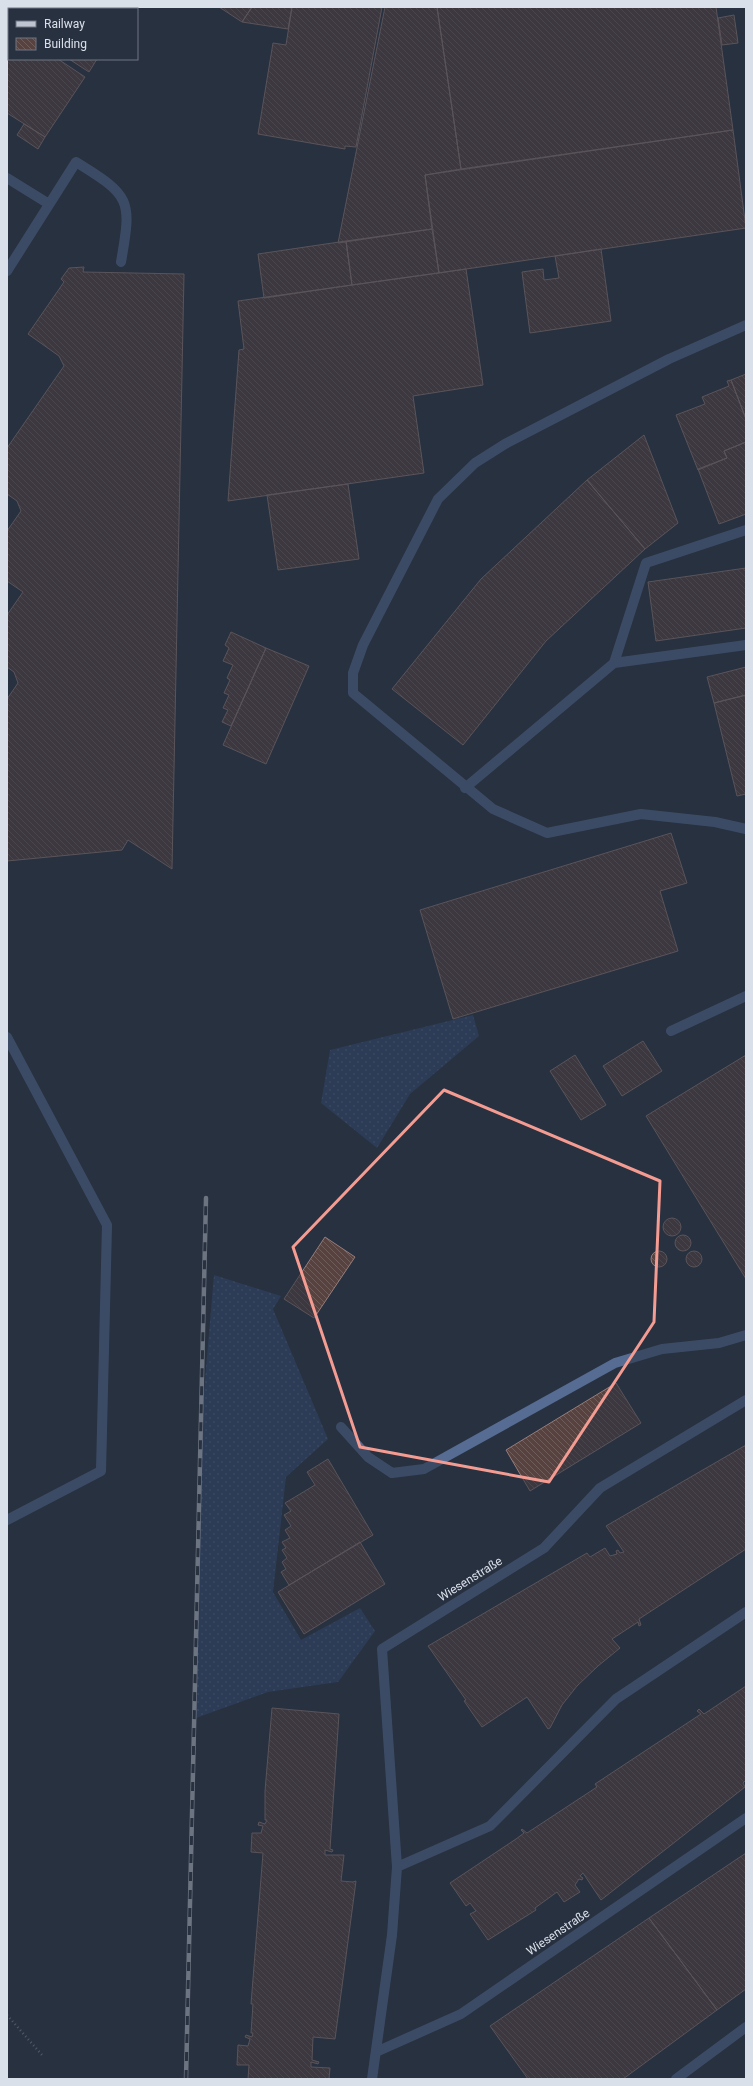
<svg xmlns="http://www.w3.org/2000/svg" width="753" height="2086" font-family="Roboto,sans-serif">
  <style>
    .grass { fill: url(#grass-dots) }
    .building { fill: url(#building-back-hatch); stroke: #967d7a }
    .lines { fill: none; stroke-linecap: round; stroke-linejoin: round }
    .path { stroke: #868d99; stroke-width: 2.5; stroke-dasharray: 1 3; stroke-linecap: butt }
    .lane { stroke: #566c93; stroke-width: 10 }
    .rail-casing { stroke: #bfc5d0; stroke-width: 4.5 }
    .rail { stroke: #283140; stroke-width: 3; stroke-dasharray: 9; stroke-linecap: butt }
    .marked { fill: none; stroke: #f59c92; stroke-width: 3; stroke-linejoin: round }
    .labels { text-anchor: middle; stroke-width: 3.5; stroke-linejoin: round; paint-order: stroke }
    .street-label { font-size: 12px; fill: #dae0ea; stroke: #283140 }
  </style>
  <defs>
    <pattern id="grass-dots" width="8" height="8" patternUnits="userSpaceOnUse"><rect width="8" height="8" fill="#324971"/><path d="M2 2h.1M6 6h.1" fill="none" stroke="#4f6385" stroke-width="1.8" stroke-linecap="round"/></pattern>
    <pattern id="building-back-hatch" width="6" height="6" patternUnits="userSpaceOnUse"><rect width="6" height="6" fill="#57423f"/><path d="M-1 5l2 2M0 0l6 6M5-1l2 2" fill="none" stroke="#6f5d5b"/></pattern>
  </defs>
  <rect width="100%" height="100%" fill="#283140"/>
  <path class="grass" d="M473,1015L479,1036L410,1094L377,1148L321,1103L330,1050Z
    M214,1275L281,1296L273,1309L328,1439L286,1477L273,1592L301,1640L360,1608L375,1631L338,1682L268,1692L196,1718L201,1426Z"/>
  <path class="building" d="M15,7H113L116,9H18Z
    M219,7H252L242,22Z
    M252,7H292L288,29L242,22Z
    M292,7H382L356,147L345,146V149L258,134L273,43L286,45Z
    M385,7H437L461,169L425,175L432,229L338,243Z
    M437,7H716L733,130L461,169Z
    M734,15L738,43L722,45L718,18Z
    M7,26L9,27V59H58L85,77L45,137L7,113Z
    M69,59H97L89,72Z
    M24,124L45,137L38,149L17,135Z
    M733,130L746,228L439,273L425,175Z
    M432,229L439,273L352,285L346,241Z
    M346,241L352,285L264,298L258,254Z
    M601,249L611,321L530,333L522,272L543,269L544,280L559,278L555,256Z
    M84,267L83,272L184,274L172,869L128,840L122,850L7,861V699L18,683L14,672L7,667V615L23,592L7,581V531L21,511L17,501L7,494V448L64,366L59,356L28,334L64,282L61,279L69,268Z
    M466,269L483,385L413,396L424,473L228,501L239,350L244,349L238,301Z
    M746,374V419L731,380Z
    M731,380L746,419V442L724,451L727,458L698,470L676,415L705,404L702,397L729,386L727,381Z
    M644,435L678,523L645,549L587,480Z
    M746,442V514L719,524L698,469L727,458L724,451Z
    M587,480L645,549L546,641L463,745L392,689L481,579Z
    M348,484L359,559L278,570L267,495Z
    M746,568V628L656,641L648,582Z
    M231,632L266,648L231,726L222,722L228,710L223,708L229,695L224,693L230,680L227,678L233,665L223,661L229,648L225,645Z
    M266,648L309,666L266,764L223,745Z
    M746,667V695L714,703L707,677Z
    M746,695V794L737,796L714,703Z
    M671,833L687,883L660,891L678,951L453,1019L420,910Z
    M643,1041L662,1071L622,1096L603,1066Z
    M575,1055L606,1105L581,1120L550,1071Z
    M746,1055V1279L646,1116Z
    M663 1227a9 9 0 1 1 18 0a9 9 0 1 1-18 0Z
    M675 1243a8 8 0 1 1 16 0a8 8 0 1 1-16 0Z
    M325,1237L355,1257L314,1318L284,1299Z
    M686 1259a8 8 0 1 1 16 0a8 8 0 1 1-16 0Z
    M651 1259a8 8 0 1 1 16 0a8 8 0 1 1-16 0Z
    M616,1383L641,1423L530,1491L506,1450Z
    M746,1445V1549L639,1619L641,1625L639,1626L638,1622L612,1639L620,1648L598,1666L577,1686L562,1705L550,1728L548,1729L527,1697L482,1727L464,1701L466,1700L428,1646L587,1553L590,1557L605,1548L610,1556L617,1554L616,1551L618,1550L620,1553L624,1552L606,1526Z
    M328,1459L373,1535L289,1585L281,1572L286,1569L282,1562L287,1558L282,1550L286,1548L282,1542L290,1538L285,1530L291,1526L284,1515L291,1511L285,1503L315,1485L307,1472Z
    M360,1542L385,1584L304,1634L278,1592Z
    M746,1686V1780L743,1783L745,1787L601,1900L583,1873L580,1876L583,1878L582,1880L579,1879L575,1885L580,1892L564,1902L557,1892L535,1908L536,1910L488,1940L470,1914L476,1911L470,1903L466,1906L450,1883L516,1839L524,1833L521,1830L522,1829L527,1833L597,1787L595,1784L701,1714L697,1711L699,1709L704,1714Z
    M272,1708L339,1714L330,1849L333,1850L332,1852L325,1850V1855H344L341,1881L353,1882L356,1881L335,2039L313,2037L312,2060L319,2062L318,2064L311,2062V2067L330,2068L329,2079H248L249,2065H237L238,2045L248,2046L250,2039L245,2037L246,2035L252,2037L253,2033H251L253,2004H251L263,1853L251,1852L252,1833H261L263,1826L258,1825L259,1822L265,1824L267,1820H265V1791Z
    M746,1853V1989L717,2010L649,1918Z
    M649,1918L717,2010L623,2079H528L490,2026Z"/>
  <g class="lines">
    <path class="path" d="M7,2015L42,2055"/>
    <path class="lane" d="M7,178L49,204
      M7,271L76,162C131,196 132,199 121,262
      M746,325L669,359L505,444L475,463L438,499L363,645L353,673V693L493,809L547,833L641,814L715,822L746,829
      M614,663L646,563L746,530
      M465,788L614,663L746,645
      M671,1031L746,996
      M7,1037L107,1225L101,1471L7,1520
      M341,1427L368,1457L392,1473L424,1469L615,1363L662,1349L719,1343L746,1335
      M397,1867L382,1649L544,1548L600,1488L746,1400
      M376,2052L461,2014L746,1818
      M372,2079L392,1935L397,1867L490,1826L616,1699L746,1612
      M676,2079L746,2027"/>
    <defs>
      <path id="rail" d="M186,2079L206,1198"/>
    </defs>
    <use href="#rail" class="rail-casing"/>
    <use href="#rail" class="rail"/>
  </g>
  <path d="M0 0H753V2086H0ZM444,1090L660,1181L654,1322L549,1482L360,1447L293,1247Z" fill="#283140" fill-opacity=".55" fill-rule="evenodd"/>
  <path class="marked" d="M444,1090L660,1181L654,1322L549,1482L360,1447L293,1247Z"/>
  <g class="labels">
    <g class="street-label">
      <text transform="translate(470 1579) rotate(-32)" y="4">Wiesenstraße</text>
      <text transform="translate(558 1932) rotate(-34)" y="4">Wiesenstraße</text>
    </g>
  </g>
  <rect width="753" height="2086" fill="none" stroke="#dae0ea" stroke-width="16"/>
  <rect x="8" y="8" width="130" height="52" fill="#283140" stroke="#6f7784"/>
  <rect x="16" y="21" width="20" height="6" fill="#bfc5d0" stroke="#6f7784"/>
  <text x="44" y="28" font-size="12" fill="#dae0ea">Railway</text>
  <rect x="16" y="38" width="20" height="12" fill="url(#building-back-hatch)" stroke="#6f7784"/>
  <text x="44" y="48" font-size="12" fill="#dae0ea">Building</text>
</svg>
